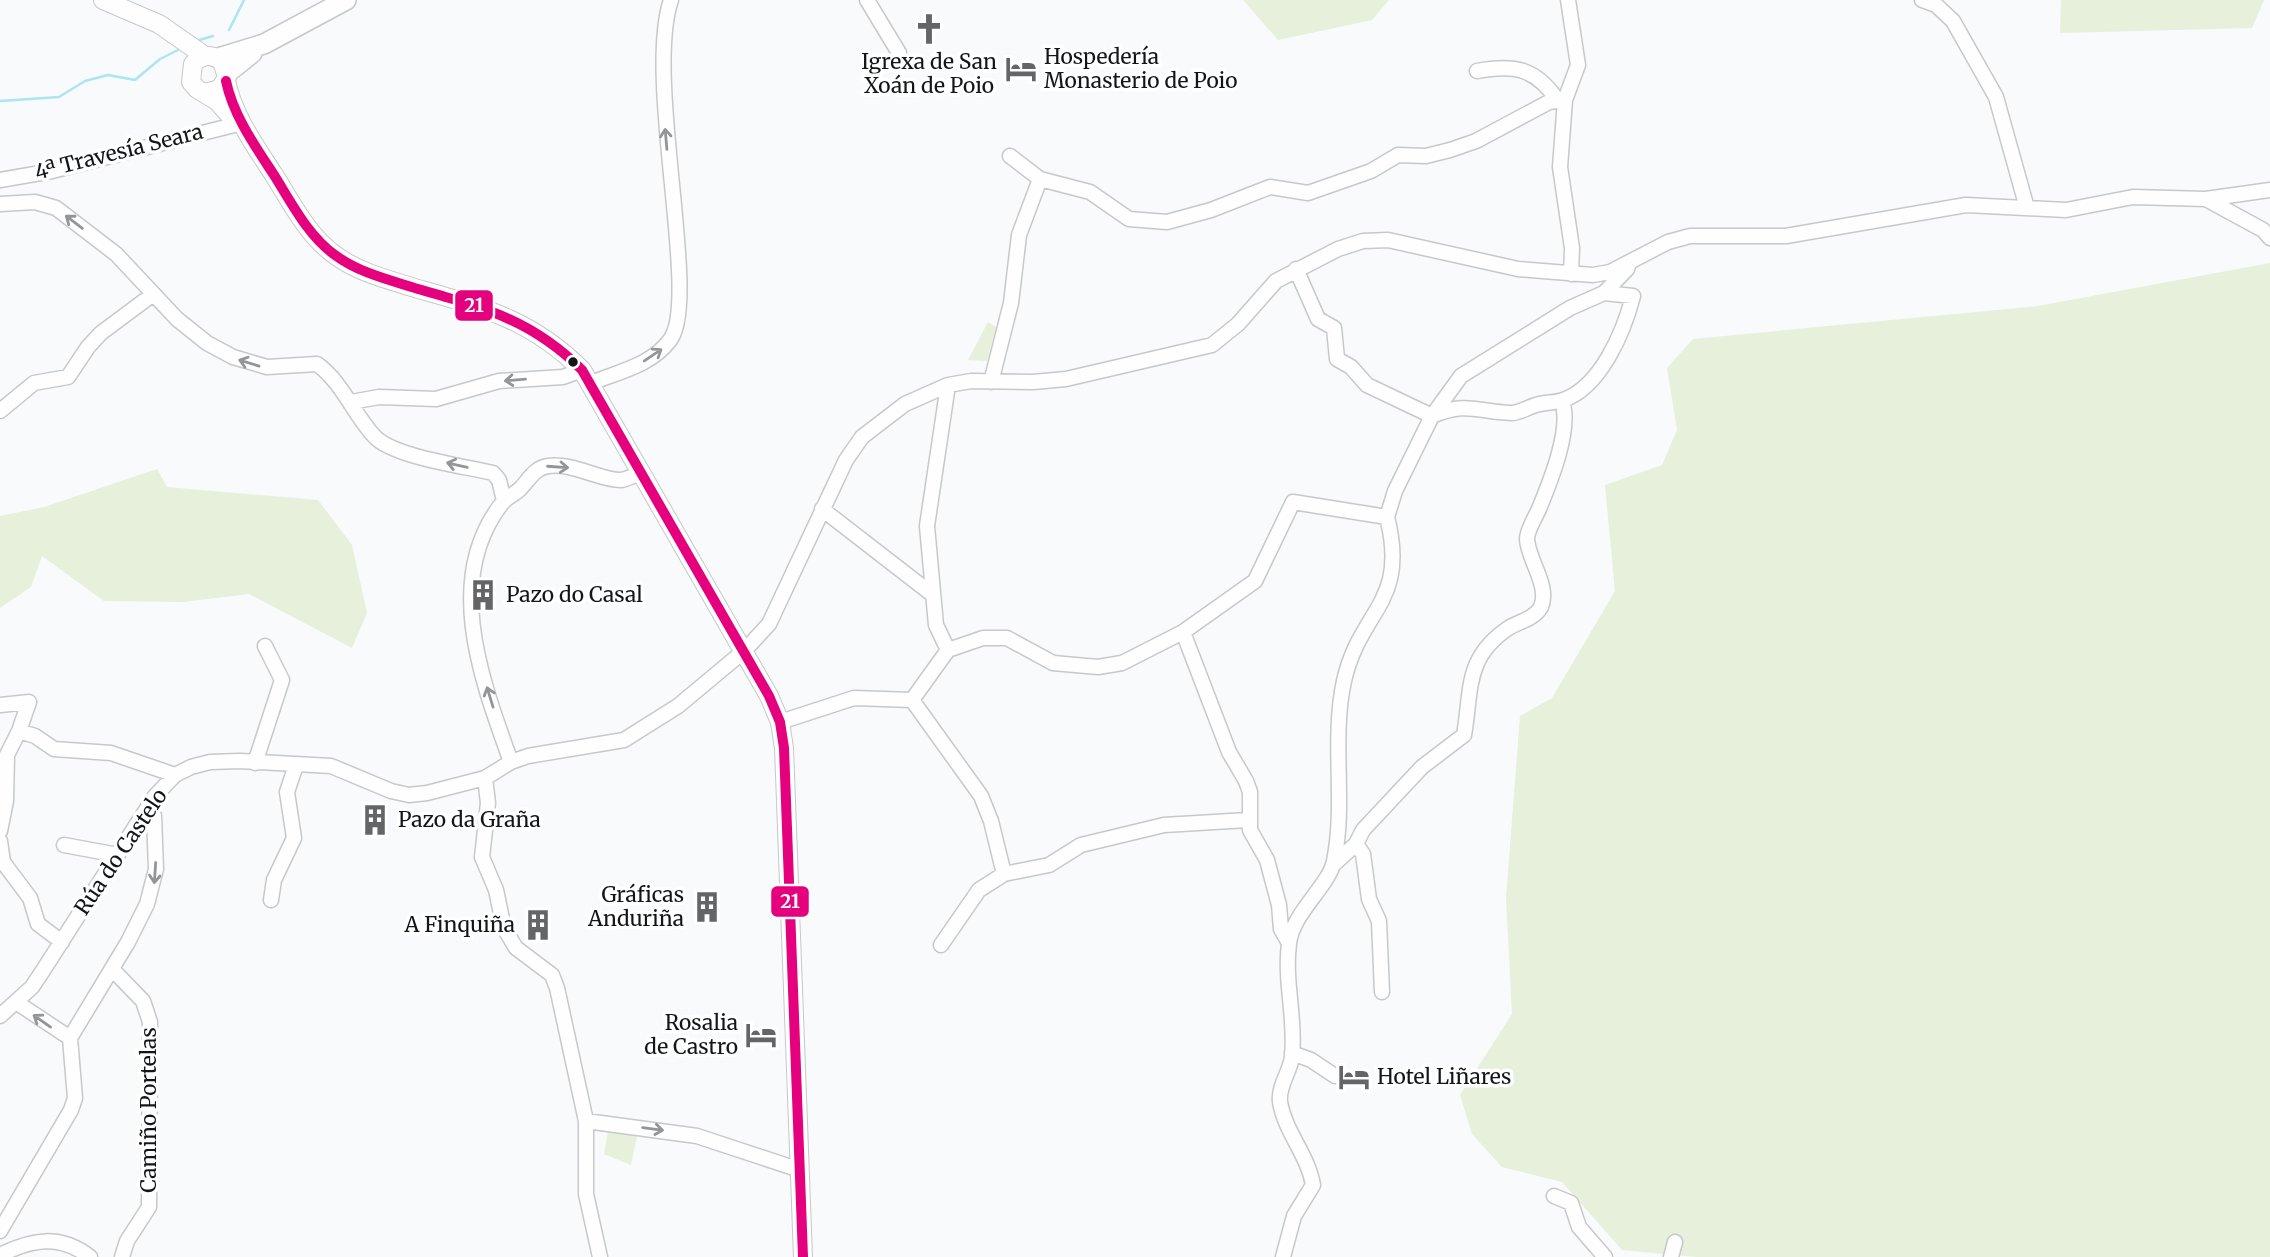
<svg xmlns="http://www.w3.org/2000/svg" width="2270" height="1257" font-family="Merriweather,serif">
  <style>
    .green { fill: #e6f0da }
    .lines { fill: none; stroke-linecap: round; stroke-linejoin: round }
    .stream { stroke: #ade4f5; stroke-width: 2.5 }
    .minor-casing { stroke: #c6c8ca; stroke-width: 17 }
    .major-casing { stroke: #c6c8ca; stroke-width: 20 }
    .highway-casing { stroke: #c6c8ca; stroke-width: 22 }
    .minor { stroke: #fefeff; stroke-width: 14 }
    .major { stroke: #fefeff; stroke-width: 18 }
    .highway { stroke: #fefeff; stroke-width: 19 }
    .bus-1-casing { stroke: #fff; stroke-width: 16 }
    .bus-1 { stroke: #e5007d; stroke-width: 10 }
    .oneway { stroke: #949597 }
    .bus-dot { fill: #131517; stroke: #fff; stroke-width: 2.5 }
    .labels { text-anchor: middle; stroke-width: 7; stroke-linejoin: round; paint-order: stroke }
    .poi-label { font-size: 21px; fill: #131517; stroke: #fff; text-anchor: start }
    .street-label { font-size: 21px; fill: #131517; stroke: #fff }
    .line-badge { stroke: #fff; stroke-width: 2.5 }
    .badge-label { font-size: 19px; text-anchor: middle; font-weight: bold; fill: #fff }
  </style>
  <rect width="100%" height="100%" fill="#f8fafc"/>
  <path class="green" d="M1243,0H1389L1372,20L1278,40Z
    M2061,0H2264L2252,28L2060,33Z
    M2270,263V1257H1696L1622,1250L1562,1182L1502,1167L1472,1134L1460,1095L1512,1014L1506,898L1520,716L1552,698L1615,591L1605,485L1662,465L1677,430L1667,368L1693,339L2038,306Z
    M988,322L996,327L987,361L968,360Z
    M157,469L167,487L318,500L352,545L367,613L352,648L249,594L183,602L104,601L42,556L31,587L0,608V516L44,507Z
    M608,1132L637,1136L631,1165L604,1154Z"/>
  <g class="lines">
    <path class="stream" d="M229,30L244,0
      M196,41L213,36
      M0,101L59,97L85,81L108,75L135,80L160,59L178,50"/>
    <defs>
      <path id="minor" d="M867,0L899,53
        M1568,0L1578,65L1565,100L1560,167L1572,248L1571,274
        M1922,0L1936,5L1953,21L1996,97L2027,208
        M1477,71C1514,64 1536,68 1558,101
        M1010,156L1040,179L1090,192L1129,219L1167,222L1211,210L1270,187L1308,193L1371,171L1398,155L1426,156L1450,150L1476,141L1549,102L1565,100
        M0,180L52,171L238,124
        M2206,199L2263,230L2270,238
        M0,204L35,202L56,208L116,254L177,319L207,343L233,357L267,367L317,364C342,382 353,413 374,436C393,457 464,466 493,473L499,480L504,501
        M1296,269L1318,319L1334,328L1337,359L1351,367L1367,385L1432,416C1467,401 1477,412 1511,413C1520,413 1528,407 1536,405C1545,402 1555,403 1563,400C1601,387 1624,331 1633,296L1604,293
        M991,382L1011,303L1019,235L1040,179
        M591,383C618,372 652,365 670,340C701,300 644,79 671,0
        M351,402L379,397L436,399L499,381L563,377L582,370
        M0,411L34,383L68,377L88,347L101,333L152,295
        M822,509L933,595
        M1387,517L1395,491L1432,416L1461,376L1570,308L1604,293L1627,269L1629,263
        M1183,632L1229,752L1246,781L1250,792V830L1267,860L1279,905L1281,929L1289,943
        M948,650L936,625L927,526L948,385
        M912,700L981,796L991,821L1004,874
        M0,705L29,702L19,731
        M780,722L854,698L912,700L948,650L983,638H1007L1053,663L1098,667L1122,663L1183,632L1255,581L1293,502L1387,517
        M511,762C482,681 442,578 503,502C507,497 515,494 520,489C529,480 534,468 548,466C572,462 602,481 621,480C627,479 635,475 641,473
        M255,763L282,680L265,646
        M485,778L488,803L482,857L496,890L504,928L516,948L552,975L557,988L586,1121V1194L600,1257
        M0,831L6,801L7,755L19,731L35,736L54,749L111,753L175,775
        M0,841L3,862L30,898L38,924L62,942
        M1356,844L1363,854L1369,899L1379,921L1382,992
        M64,845L118,855
        M1334,864L1356,844L1363,830L1422,767L1464,735C1472,690 1464,657 1510,627C1521,621 1535,618 1541,607C1550,586 1528,560 1527,539C1527,530 1535,518 1539,509C1550,482 1572,429 1562,401
        M271,900L274,880L294,838L287,792L296,765
        M941,945L979,890L1004,874L1049,865L1081,845L1164,825L1248,820
        M112,969L143,1001L150,1022L149,1207L127,1241L122,1257
        M16,1002L70,1038
        M0,1016L32,987L42,972L155,796L175,775L191,767L210,762L240,761L331,766L391,791L409,795L427,793L485,778L511,762L528,756L624,740L678,706L744,651L769,624L846,460L862,437L905,404L948,385L971,381L1033,382L1066,379L1212,345L1238,324L1276,281L1338,249L1363,241L1388,240L1518,269L1593,275L1610,272L1668,242L1690,236H1786L1966,205L2066,210L2133,197L2206,199L2270,190
        M1292,1053L1311,1060L1335,1076
        M586,1121L697,1136L800,1170
        M1554,1196L1571,1203L1579,1227L1605,1257
        M0,1231L71,1110L75,1098L70,1038L128,942L147,904L156,869L154,816L149,807
        M0,1255C32,1239 60,1234 90,1257
        M1283,1257L1294,1216L1313,1185C1308,1155 1285,1132 1280,1102C1278,1085 1291,1071 1292,1056C1296,1019 1284,981 1289,944C1292,913 1329,886 1334,861C1346,802 1331,740 1344,681C1360,609 1409,604 1387,517
        M1671,1257L1675,1242"/>
      <path id="major" d="M103,0L159,24L205,56
        M226,81C233,115 255,146 274,175C291,202 308,236 335,255C359,273 390,280 418,289C485,308 532,320 582,370L769,696L780,722L784,748L803,1257
        M205,93L220,89L227,77L222,61C211,53 201,55 193,64L191,82L197,89L217,101L234,120"/>
      <path id="highway" d="M218,58L264,44L346,0
        M227,73L252,53"/>
    </defs>
    <use href="#minor" class="minor-casing"/>
    <use href="#major" class="major-casing"/>
    <use href="#highway" class="highway-casing"/>
    <use href="#minor" class="minor"/>
    <use href="#major" class="major"/>
    <use href="#highway" class="highway"/>
    <defs>
      <path id="bus-1" d="M226,81C233,115 255,146 274,175C291,202 308,236 335,255C359,273 390,280 418,289C485,308 532,320 582,370L769,696L780,722L784,748L803,1257"/>
    </defs>
    <use href="#bus-1" class="bus-1-casing"/>
    <use href="#bus-1" class="bus-1"/>
  </g>
  <defs><path id="oneway-shaft" d="M-6 0H5M1.5-3L5.5 0L1.5 3" fill="none" stroke-width="1.6" stroke-linecap="round" stroke-linejoin="round" transform="scale(1.75)"/></defs>
  <g class="oneway">
    <use href="#oneway-shaft" transform="translate(666 139) rotate(-95)"/>
    <use href="#oneway-shaft" transform="translate(74 222) rotate(-143)"/>
    <use href="#oneway-shaft" transform="translate(653 355) rotate(-34)"/>
    <use href="#oneway-shaft" transform="translate(249 363) rotate(-163)"/>
    <use href="#oneway-shaft" transform="translate(515 380) rotate(175)"/>
    <use href="#oneway-shaft" transform="translate(457 465) rotate(-167)"/>
    <use href="#oneway-shaft" transform="translate(558 467) rotate(4)"/>
    <use href="#oneway-shaft" transform="translate(490 697) rotate(-107)"/>
    <use href="#oneway-shaft" transform="translate(155 873) rotate(94)"/>
    <use href="#oneway-shaft" transform="translate(42 1021) rotate(-145)"/>
    <use href="#oneway-shaft" transform="translate(653 1129) rotate(8)"/>
  </g>
  <defs>
    <symbol id="church-bare" viewBox="-9 -9 18 18"><path d="M-1.2-6h2.4v3.5h3.3v2.4h-3.3V6h-2.4V-.1h-3.3v-2.4h3.3Z" fill="#636567" stroke="#fff" stroke-width="2.5" paint-order="stroke"/></symbol>
    <symbol id="hotel-bare" viewBox="-9 -9 18 18"><path d="M-6-4.5h1.5V1H6V5H4.5V3h-9V5H-6ZM-4 0a1.8 1.8 0 1 1 3.6 0ZM.5 0V-2.5h3Q6-2.5 6 0Z" fill="#636567" stroke="#fff" stroke-width="2.5" paint-order="stroke"/></symbol>
    <symbol id="building-bare" viewBox="-9 -9 18 18"><path d="M-4-6H4V6H1V3H-1V6H-4ZM-2.5-4.3h1.7v1.8h-1.7ZM.8-4.3h1.7v1.8H.8ZM-2.5-1h1.7V.8h-1.7ZM.8-1h1.7V.8H.8Z" fill="#636567" stroke="#fff" stroke-width="2.5" paint-order="stroke"/></symbol>
  </defs>
  <g fill-rule="evenodd">
    <use href="#church-bare" x="907" y="7" width="44" height="44"/>
    <use href="#hotel-bare" x="999" y="47" width="44" height="44"/>
    <use href="#building-bare" x="461" y="573" width="44" height="44"/>
    <use href="#building-bare" x="353" y="798" width="44" height="44"/>
    <use href="#building-bare" x="685" y="885" width="44" height="44"/>
    <use href="#building-bare" x="516" y="903" width="44" height="44"/>
    <use href="#hotel-bare" x="739" y="1013" width="44" height="44"/>
    <use href="#hotel-bare" x="1332" y="1055" width="44" height="44"/>
  </g>
  <circle class="bus-dot" cx="573" cy="362" r="6"/>
  <g class="labels">
    <g class="poi-label">
      <text x="1044" y="64">Hospedería<tspan x="1044" dy="24">Monasterio de Poio</tspan></text>
      <text x="929" y="69" text-anchor="middle">Igrexa de San<tspan x="929" dy="24">Xoán de Poio</tspan></text>
      <text x="506" y="602">Pazo do Casal</text>
      <text x="398" y="827">Pazo da Graña</text>
      <text x="684" y="902" text-anchor="end">Gráficas<tspan x="684" dy="24">Anduriña</tspan></text>
      <text x="515" y="932" text-anchor="end">A Finquiña</text>
      <text x="738" y="1030" text-anchor="end">Rosalia<tspan x="738" dy="24">de Castro</tspan></text>
      <text x="1377" y="1084">Hotel Liñares</text>
    </g>
    <g class="street-label">
      <text transform="translate(119 152) rotate(-14)" y="7">4ª Travesía Seara</text>
      <text transform="translate(121 852) rotate(-56)" y="7">Rúa do Castelo</text>
      <text transform="translate(149 1110) rotate(-90)" y="7">Camiño Portelas</text>
    </g>
  </g>
  <g class="line-badge">
    <rect x="454" y="289" width="40" height="33" rx="7" fill="#e5007d"/>
    <rect x="770" y="885" width="40" height="33" rx="7" fill="#e5007d"/>
  </g>
  <g class="badge-label">
    <text x="474" y="312">21</text>
    <text x="790" y="908">21</text>
  </g>
</svg>
